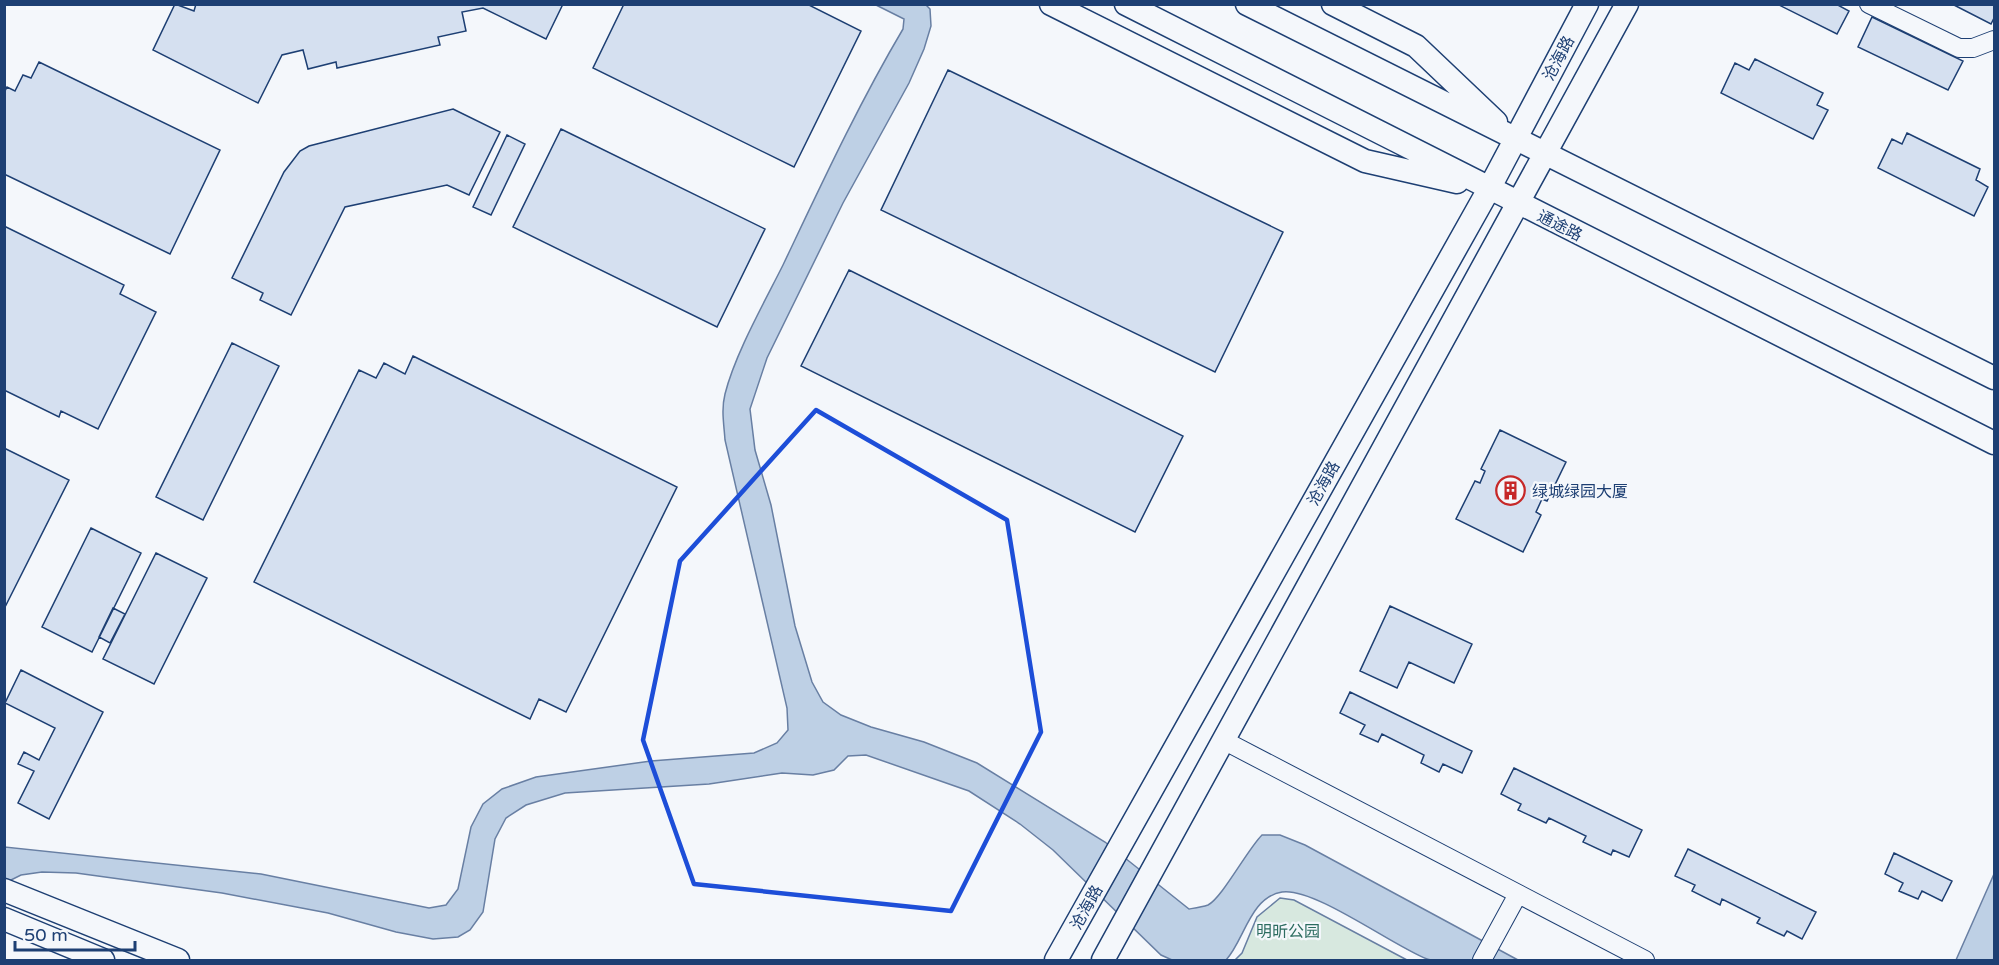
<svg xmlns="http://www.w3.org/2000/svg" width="1999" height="965" font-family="'Varela Round','Noto Sans SC',sans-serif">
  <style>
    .green { fill: #d7e8df; stroke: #687fa3; stroke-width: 1.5 }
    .water { fill: #bed0e5; stroke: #687fa3; stroke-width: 1.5 }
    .building { fill: #d5e0f0; stroke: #1d3f73; stroke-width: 1.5 }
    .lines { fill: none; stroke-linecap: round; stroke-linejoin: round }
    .minor-casing { stroke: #1d3f73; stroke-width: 20 }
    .major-casing { stroke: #1d3f73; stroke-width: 25 }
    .minor { stroke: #f4f7fb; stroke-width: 18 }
    .major { stroke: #f4f7fb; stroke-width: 22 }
    .marked { fill: none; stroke: #1d4ed8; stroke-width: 4.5; stroke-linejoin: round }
    .labels { text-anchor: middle; stroke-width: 4.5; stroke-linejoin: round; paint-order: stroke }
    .street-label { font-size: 16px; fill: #1d3f73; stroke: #f4f7fb }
    .poi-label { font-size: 16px; fill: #1d3f73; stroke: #f4f7fb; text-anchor: start }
    .park-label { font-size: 16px; fill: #2c6c60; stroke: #f4f7fb }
  </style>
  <rect width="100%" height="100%" fill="#f4f7fb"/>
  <path class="green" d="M1280,898L1294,900L1407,960H1235L1242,953L1257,917Z"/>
  <path class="water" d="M876,5H926L930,9L931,26L924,49L909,83L843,203L767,358L750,409L755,450L771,505L795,626L812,682L823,702L841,715L871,727L924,742L977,763L1105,842L1189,909C1195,908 1202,907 1208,905C1222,898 1247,850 1262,835H1280L1305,845L1518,960C1500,960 1439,964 1427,959C1393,946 1314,887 1282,892C1250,897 1244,941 1226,960H1172L1161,955L1053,850L1020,824L969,791L866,755L848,756L834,770L813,775L782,773L709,784L565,793L526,805L506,818L495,839L483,912L470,930L458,937L433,939L396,932L328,913L222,893L76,873L42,872L21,875L5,883V847L261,874L429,908L446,905L458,889L471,827L483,804L502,789L536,777L651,761L754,753L777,743L788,730L787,708L725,440C724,424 721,410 725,394C735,354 764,303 783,265C821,185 858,105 903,29L904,19Z
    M1994,874V958L1993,960H1956Z"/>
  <path class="building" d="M175,4L194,11L196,4H563L546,39L483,8L462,12L466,31L438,37L440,45L337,68L336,62L308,69L303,50L282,55L258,103L153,50Z
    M624,4H807L861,31L794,167L593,68Z
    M1777,4H1836L1849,11L1837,34Z
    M1952,4H1994V18L1991,24Z
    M1872,17L1963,61L1948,90L1858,47Z
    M1755,59L1823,93L1817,105L1828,110L1813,139L1721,93L1735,63L1749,70Z
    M39,62L220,150L170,254L4,174V93L7,87L15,91L23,75L31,78Z
    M948,70L1283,232L1215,372L881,210Z
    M453,109L500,132L469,195L447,185L345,207L291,315L260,300L263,293L232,278L284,172L300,151L309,146Z
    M561,129L765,229L717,327L513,227Z
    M1907,133L1980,169L1976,180L1988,187L1974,216L1878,168L1892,139L1902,144Z
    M507,135L525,144L491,215L473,207Z
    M4,226L124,285L120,294L156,312L98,429L61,411L59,417L4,390Z
    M849,270L1183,436L1135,532L801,366Z
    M232,343L279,366L203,520L156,497Z
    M413,356L677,487L566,712L539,699L530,719L254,582L359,370L376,378L384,363L405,374Z
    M1500,430L1566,462L1547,501L1542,499L1536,512L1541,515L1523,552L1456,519L1475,481L1480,483L1485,471L1481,469Z
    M4,448L69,480L5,607H4Z
    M91,528L141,553L92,652L42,627Z
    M156,553L207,578L154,684L103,659Z
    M1390,606L1472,644L1454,683L1409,662L1397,688L1360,671Z
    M113,608L125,614L110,643L99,637Z
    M21,670L103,712L49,819L18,803L34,771L18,764L24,752L39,760L55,728L5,703Z
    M1350,692L1472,751L1462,773L1443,764L1439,772L1421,763L1424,755L1382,734L1378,742L1360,734L1365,725L1340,713Z
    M1514,768L1642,830L1629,857L1613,850L1611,855L1583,842L1586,836L1549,818L1546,823L1518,810L1521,804L1501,794Z
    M1688,849L1816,912L1802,939L1787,931L1784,936L1757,923L1760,918L1722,899L1720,905L1692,891L1695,885L1675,876Z
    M1894,853L1952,881L1942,901L1922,891L1918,899L1899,891L1903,883L1885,874Z"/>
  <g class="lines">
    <defs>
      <path id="minor" d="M1869,4L1959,48H1973L1994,40
        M1223,740L1645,960
        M1482,960L1518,894"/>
      <path id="major" d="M1051,4L1365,161L1457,182
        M1126,4L1994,443
        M1247,4L1994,378
        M1333,4L1416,46L1496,122
        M4,890L178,960
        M4,919L103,960
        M1056,960L1489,189L1587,4
        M1103,960L1627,4"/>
    </defs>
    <use href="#minor" class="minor-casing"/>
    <use href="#major" class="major-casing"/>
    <use href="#minor" class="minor"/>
    <use href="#major" class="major"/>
  </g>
  <path class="marked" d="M816,410L1007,520L1041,732L951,911L694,884L643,740L680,561Z"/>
  <defs>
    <symbol id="building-ring" viewBox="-11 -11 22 22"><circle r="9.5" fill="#f4f7fb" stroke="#c62828" stroke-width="1.5"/><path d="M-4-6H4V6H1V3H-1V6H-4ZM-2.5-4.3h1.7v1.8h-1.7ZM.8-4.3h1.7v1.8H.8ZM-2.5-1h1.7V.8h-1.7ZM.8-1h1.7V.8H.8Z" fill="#c62828"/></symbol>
  </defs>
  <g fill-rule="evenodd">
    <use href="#building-ring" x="1494" y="474" width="33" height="33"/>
  </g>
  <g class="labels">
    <g class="street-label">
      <text transform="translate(1558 58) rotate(-62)" y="6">沧海路</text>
      <text transform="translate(1560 225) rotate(27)" y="6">通途路</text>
      <text transform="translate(1323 483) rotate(-61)" y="6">沧海路</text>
      <text transform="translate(1086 907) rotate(-61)" y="6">沧海路</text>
    </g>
    <g class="poi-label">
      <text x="1532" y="497">绿城绿园大厦</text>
    </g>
    <g class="park-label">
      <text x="1288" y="937">明昕公园</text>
    </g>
  </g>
  <rect width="1999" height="965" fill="none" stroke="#1d3f73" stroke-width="12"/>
  <path d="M15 941v9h120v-9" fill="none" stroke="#1d3f73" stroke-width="3"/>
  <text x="24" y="941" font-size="18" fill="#1d3f73" stroke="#f4f7fb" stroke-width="4.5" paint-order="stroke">50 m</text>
</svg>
